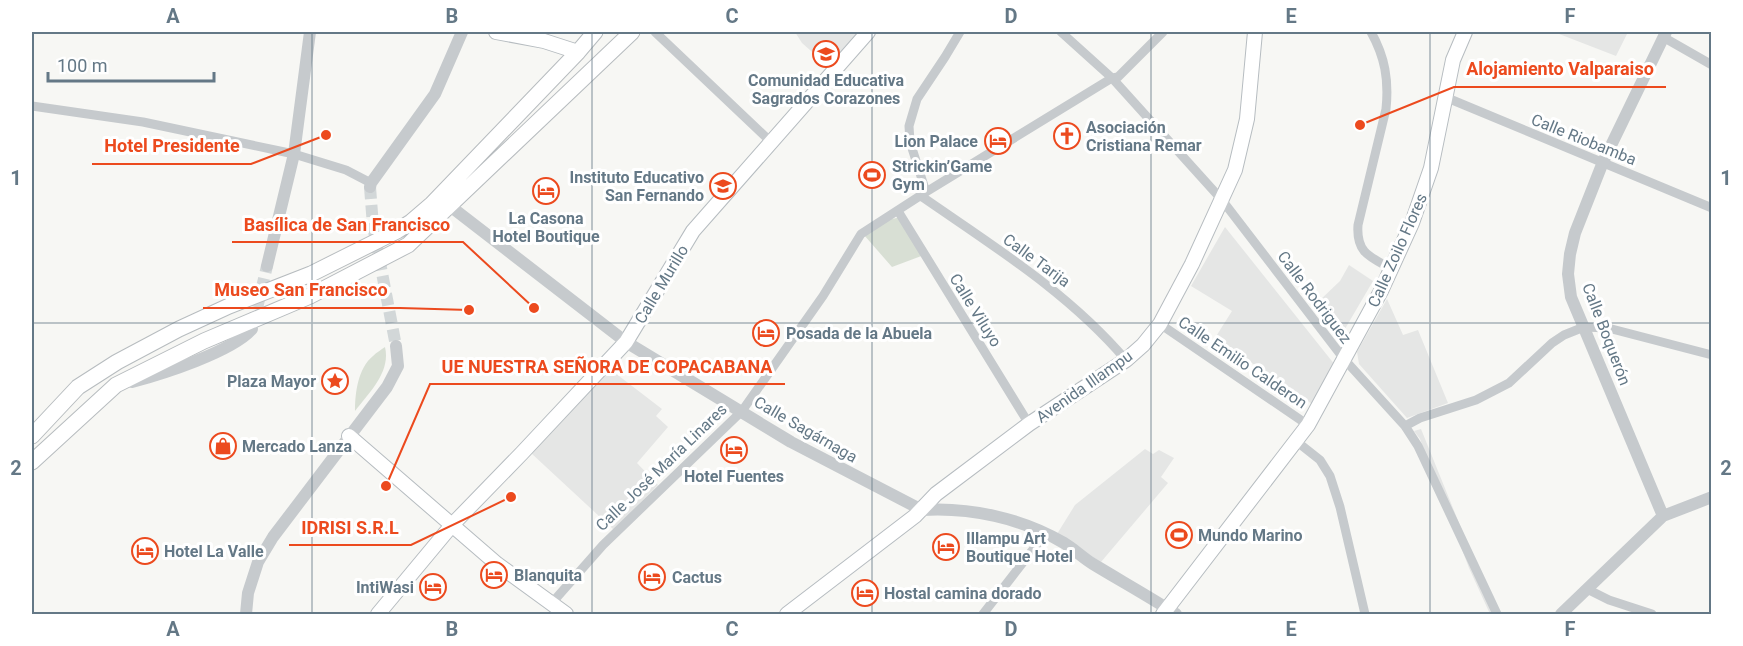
<svg xmlns="http://www.w3.org/2000/svg" width="1743" height="646" font-family="Roboto,sans-serif">
  <style>
    .built { fill: #e5e6e5 }
    .green { fill: #d8dfd4 }
    .lines { fill: none; stroke-linecap: round; stroke-linejoin: round }
    .tertiary-tunnel { stroke: #d2d7d8; stroke-width: 12; stroke-dasharray: 12 6; stroke-linecap: butt }
    .secondary-casing { stroke: #b6bcc0; stroke-width: 16 }
    .primary-casing { stroke: #b7bcbf; stroke-width: 17 }
    .minor { stroke: #c6cacd; stroke-width: 9 }
    .tertiary { stroke: #c6cacd; stroke-width: 12 }
    .secondary { stroke: #fff; stroke-width: 14 }
    .primary { stroke: #fff; stroke-width: 15 }
    .grid { fill: none; stroke: #647886; stroke-width: 1.5; stroke-opacity: 0.55 }
    .labels { text-anchor: middle; stroke-width: 6; stroke-linejoin: round; paint-order: stroke }
    .poi-label { font-size: 16px; font-weight: bold; fill: #647886; stroke: #fff; text-anchor: start }
    .street-label { font-size: 16px; fill: #647886; stroke: #fff }
    .leader { fill: none; stroke: #ec4a1e; stroke-width: 2 }
    .callout-dot { fill: #ec4a1e; stroke: #fff; stroke-width: 2 }
    .callout-label { font-size: 18px; text-anchor: middle; font-weight: bold; fill: #ec4a1e; stroke: #fff; stroke-width: 6; stroke-linejoin: round; paint-order: stroke }
    .neatline { fill: none; stroke: #647886; stroke-width: 2 }
    .grid-label { font-size: 20px; text-anchor: middle; font-weight: bold; fill: #647886 }
  </style>
  <rect width="100%" height="100%" fill="#f7f7f4"/>
  <path class="built" d="M795,32H858L828,66L802,43Z
    M1554,32H1628L1616,56Z
    M1225,227L1335,365L1312,404L1215,338L1232,311L1191,286Z
    M1349,265L1373,281L1342,334L1318,302L1340,281Z
    M1387,299L1403,335L1418,330L1448,403L1407,418L1359,364L1357,352Z
    M606,366L662,409L656,416L668,427L637,463L658,485L614,530L531,453Z
    M1421,429L1491,602L1498,614H1490L1469,568L1420,439L1414,431Z
    M1145,449L1153,454L1159,450L1174,458L1161,477L1168,483L1101,562L1057,534L1075,505Z"/>
  <path class="green" d="M902,217L924,255L892,267L864,235L886,220Z
    M385,347C391,372 369,393 355,411C355,393 358,368 373,356C377,352 381,350 385,347Z"/>
  <g class="lines">
    <path class="tertiary-tunnel" d="M370,187L373,226L396,346
      M253,325L267,266"/>
    <defs>
      <path id="secondary" d="M496,32L544,41L578,52
        M349,436L497,564L566,614
        M378,614L452,525L522,453L626,342L693,231L868,32
        M787,614L915,516L936,494L1029,424L1126,360L1143,345L1160,324L1192,264L1235,170L1247,119L1255,32
        M1163,614L1308,425L1381,291L1412,223L1431,168L1453,60L1465,32"/>
      <path id="primary" d="M32,436L78,387L117,362L179,329L229,306L311,274L397,231L411,222L432,204L578,52L595,32
        M32,462L116,385L204,341L310,296L408,245L632,32"/>
    </defs>
    <use href="#secondary" class="secondary-casing"/>
    <use href="#primary" class="primary-casing"/>
    <path class="minor" d="M655,32L771,142
      M1061,32L1112,78L1222,200L1344,359L1405,426L1418,446L1497,614
      M1371,32C1385,57 1389,80 1386,109L1358,225C1356,253 1370,257 1392,269
      M1663,37L1712,65
      M1445,97L1712,208
      M32,106L143,122L294,154L346,170L371,183
      M926,192L910,142L909,126L917,99L945,57L960,32
      M921,196C993,246 1068,292 1126,360
      M898,211L1029,424
      M1160,324L1308,425
      M1405,426L1420,418L1476,400L1509,383L1552,343L1564,335L1584,327L1608,328L1712,355
      M1296,441L1320,460L1330,476L1340,507L1365,614
      M1587,589L1609,600L1652,614
      M551,604L603,545L742,411L823,296L861,234L926,192L1112,78L1118,77L1163,32
      M983,614L1045,534"/>
    <path class="tertiary" d="M370,187L371,183L435,94L462,32
      M450,206L626,342L791,442L922,510C969,507 1022,518 1064,543C1074,549 1083,558 1093,564C1121,581 1150,597 1176,614
      M267,266L294,154L310,32
      M132,382C162,374 232,352 252,329
      M1663,516L1571,297L1568,274L1570,254L1575,233L1603,162L1666,32
      M246,614L248,593L258,562L273,537L387,387L398,366L396,346
      M1561,614L1663,516L1712,497"/>
    <use href="#secondary" class="secondary"/>
    <use href="#primary" class="primary"/>
  </g>
  <path class="grid" d="M312,32V614M592,32V614M872,32V614M1151,32V614M1430,32V614M32,323H1712"/>
  <defs>
    <symbol id="school-ring" viewBox="-11 -11 22 22"><circle r="9.5" fill="#fff" stroke="#ec4a1e" stroke-width="1.5"/><path d="M0-5L7-2L0 1L-7-2ZM-4 1L0 2.5L4 1V4Q0 6-4 4Z" fill="#ec4a1e"/></symbol>
    <symbol id="church-ring" viewBox="-11 -11 22 22"><circle r="9.5" fill="#fff" stroke="#ec4a1e" stroke-width="1.5"/><path d="M-1.2-6h2.4v3.5h3.3v2.4h-3.3V6h-2.4V-.1h-3.3v-2.4h3.3Z" fill="#ec4a1e"/></symbol>
    <symbol id="hotel-ring" viewBox="-11 -11 22 22"><circle r="9.5" fill="#fff" stroke="#ec4a1e" stroke-width="1.5"/><path d="M-6-4.5h1.5V1H6V5H4.5V3h-9V5H-6ZM-4 0a1.8 1.8 0 1 1 3.6 0ZM.5 0V-2.5h3Q6-2.5 6 0Z" fill="#ec4a1e"/></symbol>
    <symbol id="stadium-ring" viewBox="-11 -11 22 22"><circle r="9.5" fill="#fff" stroke="#ec4a1e" stroke-width="1.5"/><path d="M0-5a6.5 5 0 1 0 0 10a6.5 5 0 1 0 0-10ZM-3.5-1.8h7v3.6h-7Z" fill="#ec4a1e"/></symbol>
    <symbol id="sight-ring" viewBox="-11 -11 22 22"><circle r="9.5" fill="#fff" stroke="#ec4a1e" stroke-width="1.5"/><path d="M0-6L1.8-2.2L6-1.7L2.9 1.2L3.7 5.4L0 3.3L-3.7 5.4L-2.9 1.2L-6-1.7L-1.8-2.2Z" fill="#ec4a1e"/></symbol>
    <symbol id="shop-ring" viewBox="-11 -11 22 22"><circle r="9.5" fill="#fff" stroke="#ec4a1e" stroke-width="1.5"/><path d="M-5-2.5h2.3a2.7 3.5 0 0 1 5.4 0H5L5.5 6h-11ZM-1.5-2.5h3a1.5 2.3 0 0 0-3 0Z" fill="#ec4a1e"/></symbol>
  </defs>
  <g fill-rule="evenodd">
    <use href="#school-ring" x="811" y="39" width="30" height="30"/>
    <use href="#church-ring" x="1052" y="121" width="30" height="30"/>
    <use href="#hotel-ring" x="983" y="126" width="30" height="30"/>
    <use href="#stadium-ring" x="857" y="160" width="30" height="30"/>
    <use href="#school-ring" x="708" y="171" width="30" height="30"/>
    <use href="#hotel-ring" x="531" y="176" width="30" height="30"/>
    <use href="#hotel-ring" x="751" y="318" width="30" height="30"/>
    <use href="#sight-ring" x="320" y="366" width="30" height="30"/>
    <use href="#shop-ring" x="208" y="431" width="30" height="30"/>
    <use href="#hotel-ring" x="719" y="435" width="30" height="30"/>
    <use href="#stadium-ring" x="1164" y="520" width="30" height="30"/>
    <use href="#hotel-ring" x="931" y="532" width="30" height="30"/>
    <use href="#hotel-ring" x="130" y="536" width="30" height="30"/>
    <use href="#hotel-ring" x="479" y="560" width="30" height="30"/>
    <use href="#hotel-ring" x="637" y="562" width="30" height="30"/>
    <use href="#hotel-ring" x="418" y="572" width="30" height="30"/>
    <use href="#hotel-ring" x="850" y="578" width="30" height="30"/>
  </g>
  <g class="labels">
    <g class="poi-label">
      <text x="826" y="86" text-anchor="middle">Comunidad Educativa<tspan x="826" dy="18">Sagrados Corazones</tspan></text>
      <text x="1086" y="133">Asociación<tspan x="1086" dy="18">Cristiana Remar</tspan></text>
      <text x="978" y="147" text-anchor="end">Lion Palace</text>
      <text x="892" y="172">Strickin’Game<tspan x="892" dy="18">Gym</tspan></text>
      <text x="704" y="183" text-anchor="end">Instituto Educativo<tspan x="704" dy="18">San Fernando</tspan></text>
      <text x="546" y="224" text-anchor="middle">La Casona<tspan x="546" dy="18">Hotel Boutique</tspan></text>
      <text x="786" y="339">Posada de la Abuela</text>
      <text x="316" y="387" text-anchor="end">Plaza Mayor</text>
      <text x="242" y="452">Mercado Lanza</text>
      <text x="734" y="482" text-anchor="middle">Hotel Fuentes</text>
      <text x="1198" y="541">Mundo Marino</text>
      <text x="966" y="544">Illampu Art<tspan x="966" dy="18">Boutique Hotel</tspan></text>
      <text x="164" y="557">Hotel La Valle</text>
      <text x="514" y="581">Blanquita</text>
      <text x="672" y="583">Cactus</text>
      <text x="414" y="593" text-anchor="end">IntiWasi</text>
      <text x="884" y="599">Hostal camina dorado</text>
    </g>
    <g class="street-label">
      <text transform="translate(1584 139) rotate(22)" y="6">Calle Riobamba</text>
      <text transform="translate(1397 250) rotate(-66)" y="6">Calle Zoilo Flores</text>
      <text transform="translate(1037 260) rotate(36)" y="6">Calle Tarija</text>
      <text transform="translate(661 284) rotate(-59)" y="6">Calle Murillo</text>
      <text transform="translate(1315 297) rotate(53)" y="6">Calle Rodriguez</text>
      <text transform="translate(976 310) rotate(58)" y="6">Calle Viluyo</text>
      <text transform="translate(1607 334) rotate(69)" y="6">Calle Boquerón</text>
      <text transform="translate(1243 362) rotate(34)" y="6">Calle Emilio Calderon</text>
      <text transform="translate(1084 386) rotate(-35)" y="6">Avenida Illampu</text>
      <text transform="translate(806 429) rotate(30)" y="6">Calle Sagárnaga</text>
      <text transform="translate(661 467) rotate(-44)" y="6">Calle José María Linares</text>
    </g>
  </g>
  <path class="leader" d="M1360 125L1454 87H1666M326 135L251 164H92M534 308L463 242H232M469 310L400 308H203M386 486L430 384H785M511 497L411 545H289"/>
  <g class="callout-dot">
    <circle cx="1360" cy="125" r="6"/>
    <circle cx="326" cy="135" r="6"/>
    <circle cx="534" cy="308" r="6"/>
    <circle cx="469" cy="310" r="6"/>
    <circle cx="386" cy="486" r="6"/>
    <circle cx="511" cy="497" r="6"/>
  </g>
  <g class="callout-label">
    <text x="1560" y="75">Alojamiento Valparaiso</text>
    <text x="172" y="152">Hotel Presidente</text>
    <text x="347" y="231">Basílica de San Francisco</text>
    <text x="301" y="296">Museo San Francisco</text>
    <text x="607" y="373">UE NUESTRA SEÑORA DE COPACABANA</text>
    <text x="350" y="534">IDRISI S.R.L</text>
  </g>
  <rect width="1743" height="646" fill="none" stroke="#ffffff" stroke-width="66"/>
  <path d="M48 72v9h166v-9" fill="none" stroke="#647886" stroke-width="3"/>
  <text x="57" y="72" font-size="18" fill="#647886" stroke="#ffffff" stroke-width="4.5" paint-order="stroke">100 m</text>
  <rect x="33" y="33" width="1677" height="580" class="neatline"/>
  <g class="grid-label">
    <text x="173" y="23">A</text>
    <text x="452" y="23">B</text>
    <text x="732" y="23">C</text>
    <text x="1011" y="23">D</text>
    <text x="1291" y="23">E</text>
    <text x="1570" y="23">F</text>
    <text x="16" y="185">1</text>
    <text x="1726" y="185">1</text>
    <text x="16" y="475">2</text>
    <text x="1726" y="475">2</text>
    <text x="173" y="636">A</text>
    <text x="452" y="636">B</text>
    <text x="732" y="636">C</text>
    <text x="1011" y="636">D</text>
    <text x="1291" y="636">E</text>
    <text x="1570" y="636">F</text>
  </g>
</svg>
